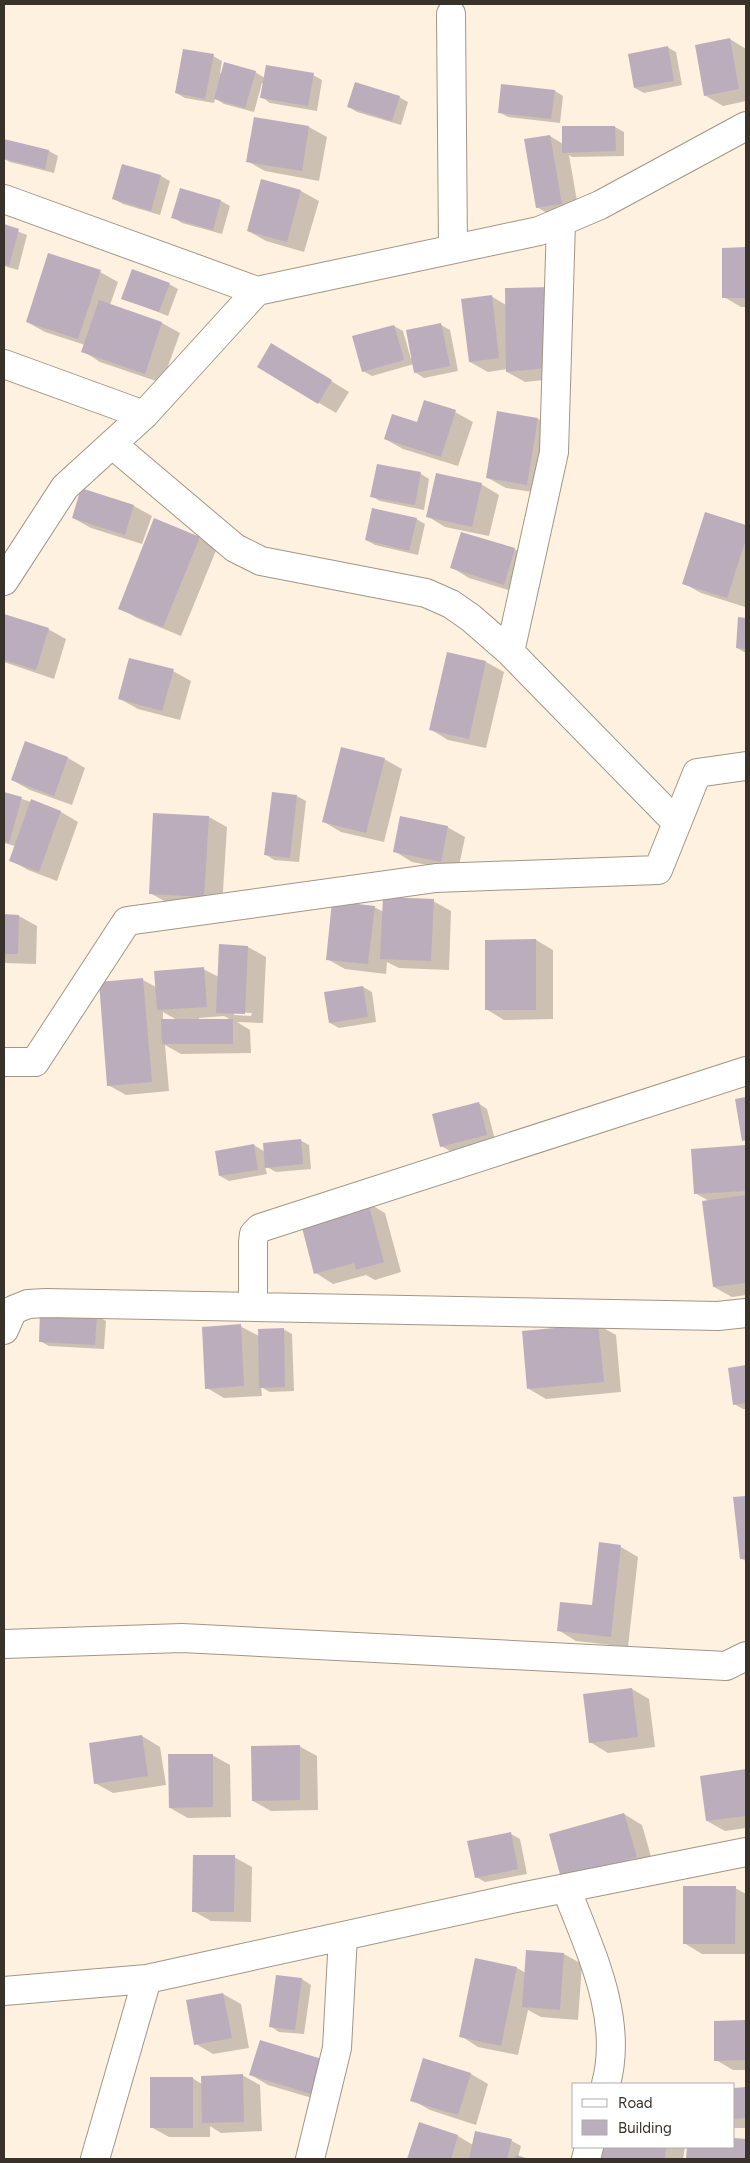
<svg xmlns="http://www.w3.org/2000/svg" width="750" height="2163" font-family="Figtree,sans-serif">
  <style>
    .shadow { fill: #0003; fill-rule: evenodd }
    .building { fill: #bcadbd }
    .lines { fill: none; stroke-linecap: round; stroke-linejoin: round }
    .street-casing { stroke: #a29685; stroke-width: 30 }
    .street { stroke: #fff; stroke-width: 28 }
  </style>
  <rect width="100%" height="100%" fill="#fef1df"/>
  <path class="shadow" d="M730,39L746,49V101L723,106L706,96Z
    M667,47L676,52L682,85L644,93L635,88Z
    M213,56L222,61L220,73L222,74L255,72L265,78L313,75L322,80L317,111L270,103L262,97L264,84L262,83L254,112L224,104L215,98L214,103L185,98L176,93Z
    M555,91L563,96L560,123L508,117L499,112Z
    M399,97L408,102L401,125L357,112L349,107Z
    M255,118L309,127L327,137L319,181L265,171L247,161Z
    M615,127L624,132V156L572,157L569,155L579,213L555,218L537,207L550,136L563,144Z
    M5,140L49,151L58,156L54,173L10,162L4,159Z
    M123,165L161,176L170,181L160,215L123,204L114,199Z
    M262,180L301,191L319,201L304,252L266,241L248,231Z
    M181,189L221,201L230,206L222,234L182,223L173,217Z
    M4,226L27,235L18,270L4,266Z
    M723,249H746V307H741L724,297Z
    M100,272L118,282L110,305L162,323L180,333L162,383L100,362L83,351L85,345L45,332L27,322Z
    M169,284L178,289L168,316L123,298Z
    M491,296L506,305L564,378L525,382L507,372V369L488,372L470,362Z
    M441,325L450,330L458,371L424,378L415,372L414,364L372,376L363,371L394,326L403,331L411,359Z
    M289,355L349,392L336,413L258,367Z
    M455,412L473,422L458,466L403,449L385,439L418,423Z
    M499,412L538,419L556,429L545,494L506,488L488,478Z
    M421,474L429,479L424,510L380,501L371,496Z
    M481,484L499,495L489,536L445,527L427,516Z
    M82,490L134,506L152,516L142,544L91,528L73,518Z
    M706,513L746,526L745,607L701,593L683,583Z
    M416,519L425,524L418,555L375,545L366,540Z
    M200,538L217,548L181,636L137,618L119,608Z
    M514,549L532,559L521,594L469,578L451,567Z
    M4,616L48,629L66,639L54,679L4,662Z
    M739,619H746V653L737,648Z
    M448,654L486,662L504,672L486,748L448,740L430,729Z
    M173,671L191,681L180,720L138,709L120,699Z
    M26,743L68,758L85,768L72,805L30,790L12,780Z
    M384,759L402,769L384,842L341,832L324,822Z
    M4,793L61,812L78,822L57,881L28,870L10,860L15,846L4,843Z
    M297,796L306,801L299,862L274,860L265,854Z
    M209,817L227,827L222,907L168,903L150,893Z
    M447,827L465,837L458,871L412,862L394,851Z
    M433,901L451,911L449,970L399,968L387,962L386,974L345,969L327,959L374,907L384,912Z
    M4,916H19L37,926L36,964L4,963Z
    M536,940L553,950V1019L504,1020L486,1009Z
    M220,946L248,947L266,957L263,1023L237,1022L250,1030L251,1053L181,1054L165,1045L169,1091L126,1095L108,1085L143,980L156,987L203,969L219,977ZM163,1012L177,1020H163ZM234,1012L252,1013L251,1016L234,1015ZM224,1016L231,1020H199V1018Z
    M363,987L372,992L376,1022L339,1028L330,1023Z
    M478,1103L487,1109L495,1140L450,1151L441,1146Z
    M300,1140L309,1145L311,1169L276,1172L265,1166L267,1174L229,1181L220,1176L254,1145L265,1152Z
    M746,1147V1295L732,1297L714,1287L709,1201L695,1193L693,1150Z
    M368,1203L385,1213L401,1272L375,1280L366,1275L333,1284L316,1273Z
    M97,1316L106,1321L104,1349L49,1346L40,1341Z
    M598,1325L616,1335L621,1392L546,1399L529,1389Z
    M240,1326L259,1336L283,1329L292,1334L294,1391L270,1392L261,1387L262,1396L224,1398L207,1388Z
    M746,1366V1409H743L734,1404L729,1369Z
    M746,1497V1561L742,1559L734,1498Z
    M621,1547L638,1557L628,1647L576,1641L558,1630L593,1607Z
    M632,1689L649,1699L655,1747L608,1753L590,1742Z
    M142,1736L160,1747L166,1785L113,1793L95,1783Z
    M299,1746L317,1756L318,1810L271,1811L253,1801Z
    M212,1755L230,1765L231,1817L188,1818L170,1808Z
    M746,1771V1828L725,1831L707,1821L702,1777Z
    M624,1814L642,1825L654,1867L580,1888Z
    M511,1834L520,1839L527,1874L485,1882L476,1877Z
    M234,1857L252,1867L251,1922L211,1921L193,1911Z
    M735,1888L746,1894V1954H702L684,1943Z
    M527,1951L564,1954L582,1964L578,2020L541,2017L528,2010L518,2055L478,2047L461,2036L476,1959L517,1968L526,1973Z
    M277,1976L302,1979L311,1985L304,2034L279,2032L270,2026Z
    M223,1994L241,2004L249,2048L213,2054L196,2044Z
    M746,2021V2070H733L716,2060V2022Z
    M424,2060L471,2074L488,2084L476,2125L430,2110L412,2100Z
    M321,2061L329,2103L268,2085L251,2075Z
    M242,2075L260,2085L262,2131L221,2133L210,2126V2137H169L151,2127L192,2078L202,2084Z
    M734,2089H746V2128H734Z
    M420,2124L458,2136L473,2145L476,2133L512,2141L521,2146L518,2157L526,2159H408Z
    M734,2140L746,2141V2159H687L688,2147H734Z
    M599,2147L612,2148L685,2147L683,2159H597Z"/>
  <path class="building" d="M730,38L739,89L704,96L695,45Z
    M668,46L674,81L634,88L628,54Z
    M183,49L214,54L205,99L175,93Z
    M224,62L256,71L245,108L214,99Z
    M266,65L314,73L308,106L260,98Z
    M355,82L400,96L392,121L347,107Z
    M501,84L555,90L551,119L498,113Z
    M254,117L309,126L302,171L246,162Z
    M562,126H615L616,151L562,153Z
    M550,135L562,204L536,208L524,139Z
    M4,139L49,150L45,169L4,159Z
    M122,164L161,175L151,211L112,199Z
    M261,179L301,190L287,242L247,231Z
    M180,188L221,200L213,230L171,218Z
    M4,224L19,229L9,266L4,264Z
    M746,247V298H722V248Z
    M48,253L101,270L78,339L26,322Z
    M132,269L170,283L159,312L121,299Z
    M551,287L547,368L506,372L505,288Z
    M492,295L499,358L469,362L461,299Z
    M99,300L162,322L145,374L81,352Z
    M441,323L450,366L414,373L406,330Z
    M394,325L404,360L362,372L352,336Z
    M271,343L332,380L318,404L257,367Z
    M424,400L456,410L441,457L384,439L392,414L417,422Z
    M497,411L538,418L527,485L486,478Z
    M377,464L421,472L415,505L370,497Z
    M436,473L482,483L472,527L426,517Z
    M81,488L134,505L125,535L72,518Z
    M372,508L417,518L409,551L365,540Z
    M705,512L746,525V539L727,598L682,584Z
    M154,518L200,537L163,627L118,609Z
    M461,532L515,548L504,585L450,568Z
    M4,614L49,628L36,670L4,660Z
    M738,617L746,618V649L736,648Z
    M447,652L486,661L469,739L429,730Z
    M129,658L174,669L162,711L118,699Z
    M25,741L68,757L54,796L11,780Z
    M341,747L385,758L366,833L322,822Z
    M4,792L22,797L9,843L4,841Z
    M272,792L297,795L290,858L264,855Z
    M31,799L61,811L39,872L9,861Z
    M153,813L209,816L204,897L149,894Z
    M400,816L448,826L441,862L393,852Z
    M383,897L434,899L431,961L380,959Z
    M332,901L375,906L368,964L326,960Z
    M4,914L19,915L18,954H4Z
    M536,939V1010H485V940Z
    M219,944L248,946L245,1014L216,1013Z
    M204,967L207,1007L157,1010L154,971Z
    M143,978L152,1082L107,1086L99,982Z
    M363,986L368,1017L329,1023L324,992Z
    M161,1019H233V1044H162Z
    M746,1097V1140L742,1141L735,1099Z
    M479,1102L487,1135L440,1147L432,1114Z
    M301,1139L303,1164L265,1168L263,1143Z
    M254,1144L258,1170L219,1176L215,1151Z
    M746,1145V1191L694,1194L691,1149Z
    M746,1195V1283L713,1287L702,1201Z
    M368,1202L384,1262L356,1270L354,1263L314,1274L300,1220Z
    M40,1311L97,1314L95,1345L39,1342Z
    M241,1324L244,1386L205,1389L202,1327Z
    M598,1324L604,1382L527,1389L522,1331Z
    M284,1328L285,1387L259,1388L258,1329Z
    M746,1365V1403L733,1405L728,1368Z
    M746,1496V1559H740L733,1497Z
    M599,1542L621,1545L611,1637L557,1631L560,1602L592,1605Z
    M632,1688L638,1737L589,1743L583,1694Z
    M142,1735L148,1776L94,1784L89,1743Z
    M300,1745V1800L252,1801L251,1746Z
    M168,1754H213V1807L169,1808Z
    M746,1769V1816L706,1821L700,1776Z
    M624,1813L637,1857L561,1878L549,1834Z
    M511,1832L518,1869L475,1878L467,1841Z
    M193,1855H235L234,1912H192Z
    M683,1886H736L735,1944H683Z
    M526,1950L564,1953L560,2010L522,2007Z
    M475,1958L517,1967L501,2046L459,2037Z
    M276,1975L302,1978L295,2030L269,2027Z
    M223,1993L232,2038L194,2045L186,2000Z
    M746,2020V2060L714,2061V2021Z
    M260,2040L322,2059L311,2094L249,2075Z
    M423,2058L471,2073L458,2115L410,2101Z
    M243,2074L244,2122L202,2123L201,2076Z
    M150,2077H193V2128H150Z
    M746,2087V2118L734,2119V2088Z
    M419,2122L458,2135L451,2159H407Z
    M475,2131L512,2139L507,2159H469Z
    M734,2138L746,2139L745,2159H686L687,2147H734Z
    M598,2147H666L665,2159H596Z
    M516,2155L529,2159H515Z"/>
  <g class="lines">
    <defs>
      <path id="street" d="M451,14L453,249
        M4,199L257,291
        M4,364L144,415
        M112,444L235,548L261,561L426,593L451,604L471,618L510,652L677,823
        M4,581L65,487L144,415L257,291L539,231L600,205L746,126
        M510,652L554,452L561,222
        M4,1062H35L127,921L436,878L658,870L697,773L746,766
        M253,1307V1242L254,1234L260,1228L746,1071
        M4,1330L13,1310L28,1304L46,1303L718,1316L746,1313
        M4,1644L182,1638L726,1666L746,1656
        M566,1888C589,1949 624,2017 606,2084
        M147,1979L516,1898L746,1852
        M4,1991L147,1979L95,2159
        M310,2159L337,2048L343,1936
        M586,2159L589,2147"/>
    </defs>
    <use href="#street" class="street-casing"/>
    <use href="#street" class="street"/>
  </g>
  <rect width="750" height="2163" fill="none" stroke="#38322b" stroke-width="10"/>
  <rect x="572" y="2083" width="162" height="65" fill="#ffffff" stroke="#afadaa"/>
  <rect x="582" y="2099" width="25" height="8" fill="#ffffff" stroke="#afadaa"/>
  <text x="618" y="2108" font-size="15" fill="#38322b">Road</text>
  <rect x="582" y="2120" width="25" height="15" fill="#bcadbd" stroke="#afadaa"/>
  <text x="618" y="2133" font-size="15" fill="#38322b">Building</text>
</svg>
